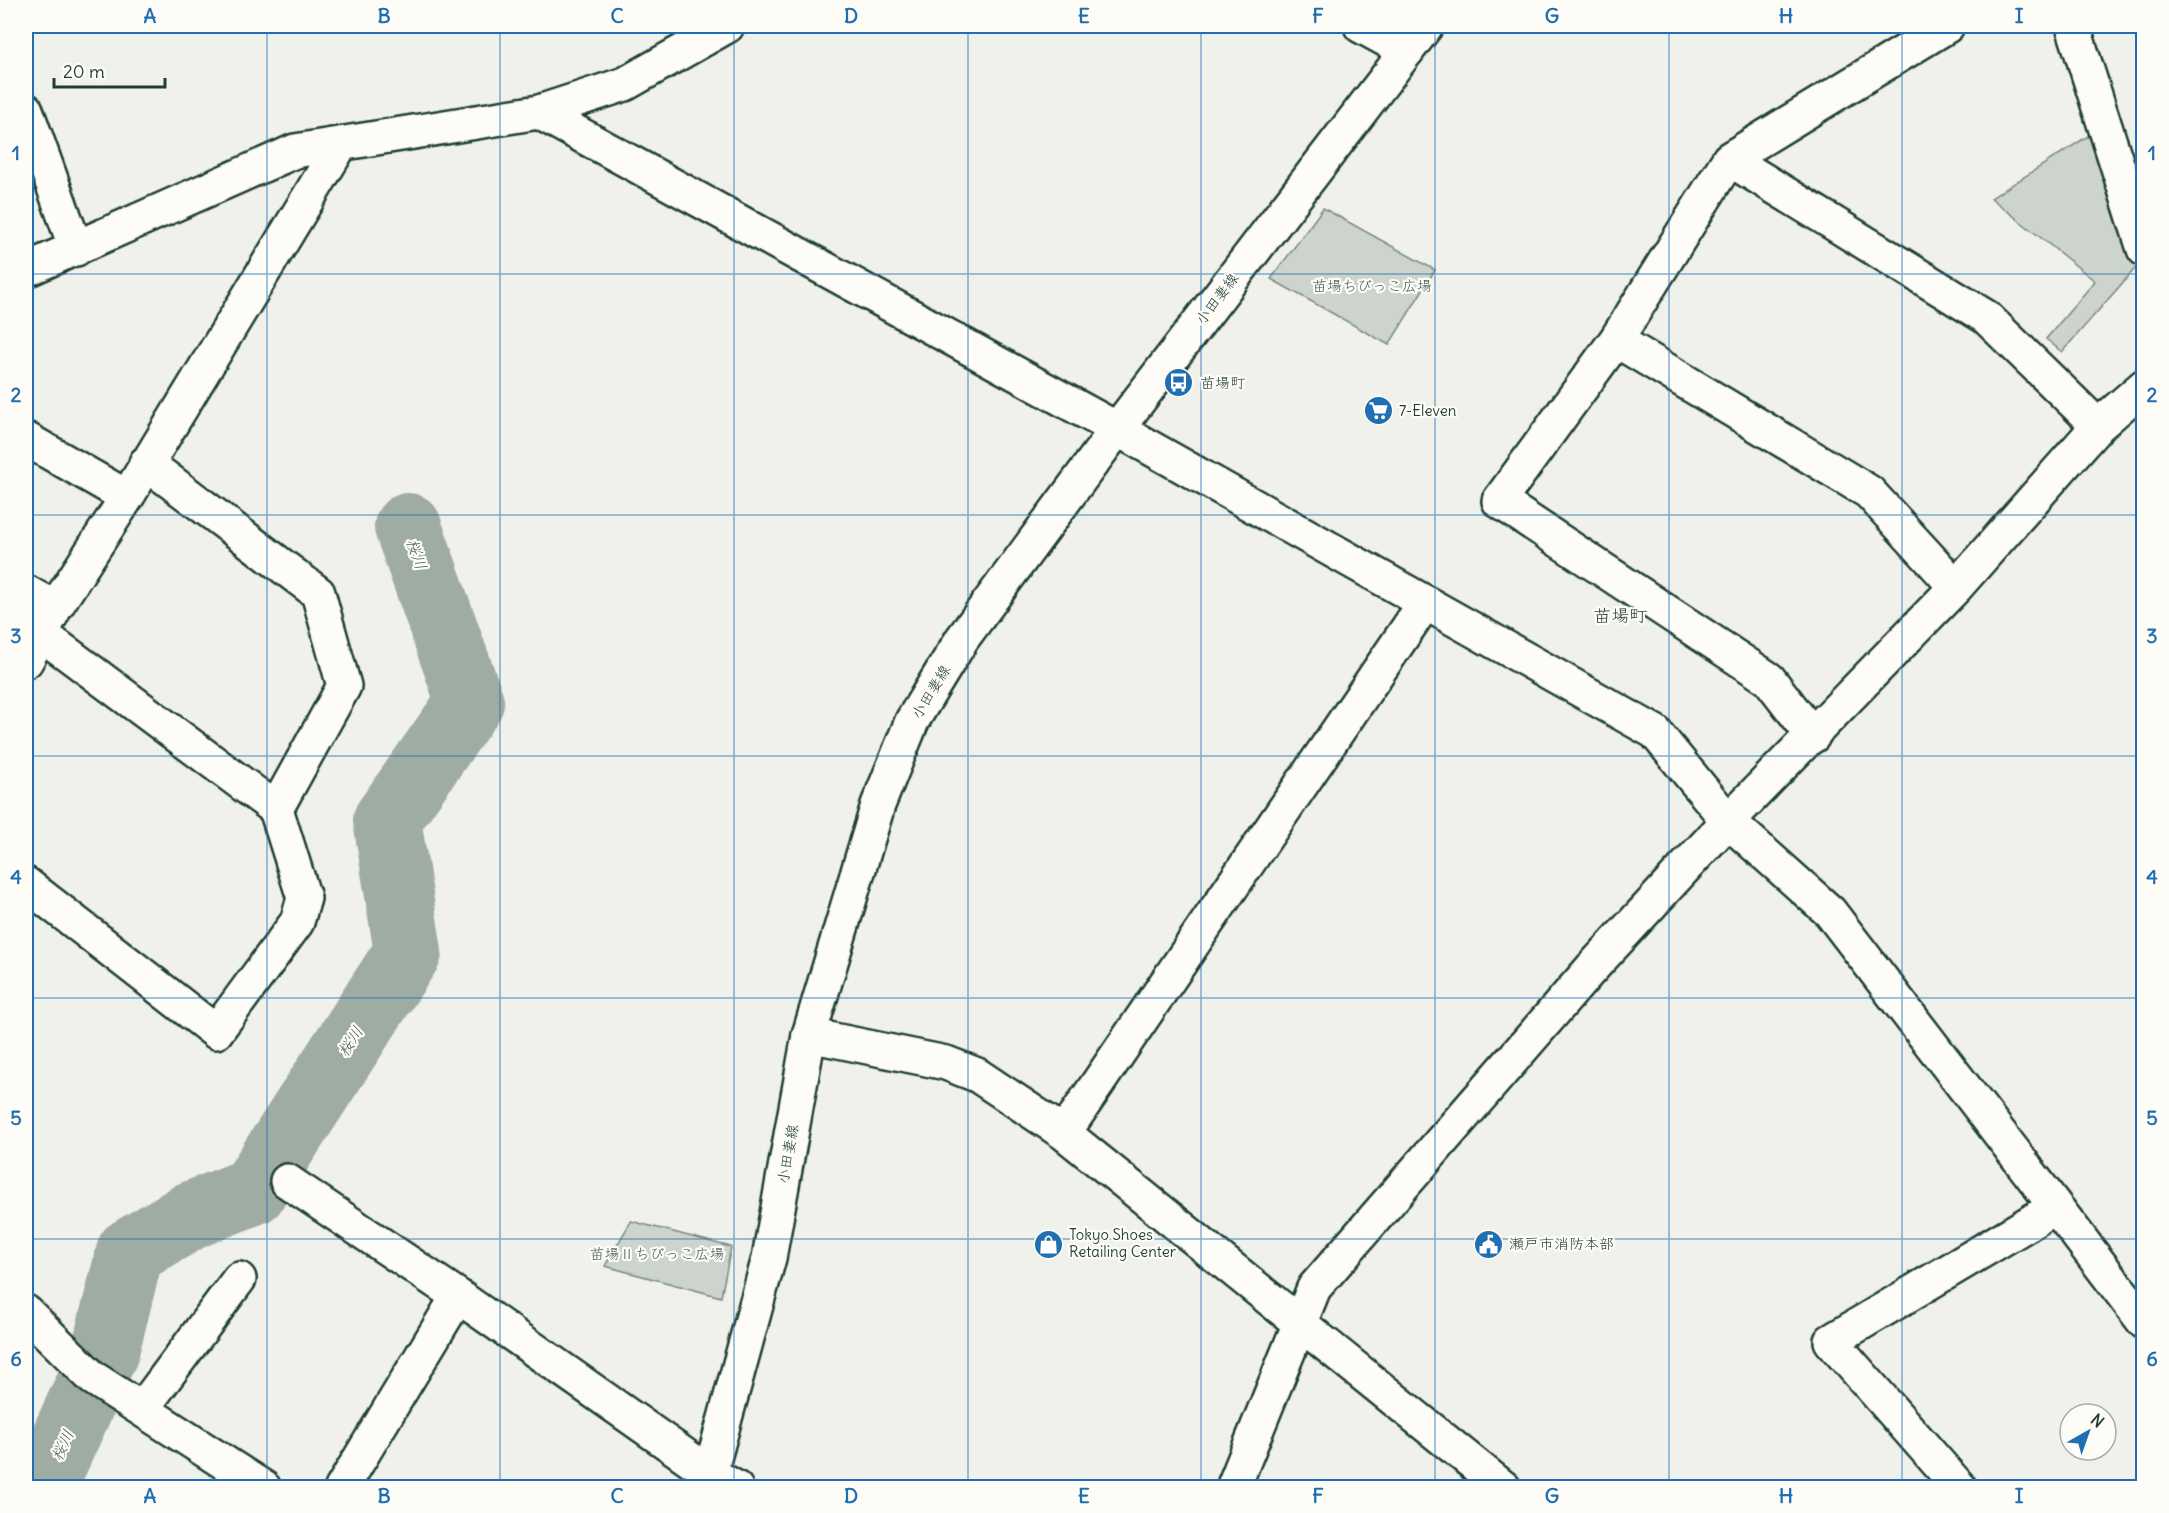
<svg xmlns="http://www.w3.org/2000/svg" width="2169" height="1513" font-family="Delius,'Klee One',sans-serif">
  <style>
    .green { fill: #cdd3cd; stroke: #768880; stroke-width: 1.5 }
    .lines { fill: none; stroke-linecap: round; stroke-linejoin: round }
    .river { stroke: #9faca4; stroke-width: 68 }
    .street-casing { stroke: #1f3d34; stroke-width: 38 }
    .secondary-casing { stroke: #1f3d34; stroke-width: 38 }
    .street { stroke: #fdfcf7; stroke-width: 33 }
    .secondary { stroke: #fdfcf7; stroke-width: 33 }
    .grid { fill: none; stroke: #1f6fb2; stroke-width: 1.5; stroke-opacity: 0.55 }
    .labels { text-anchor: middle; stroke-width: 4.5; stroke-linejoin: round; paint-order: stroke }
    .park-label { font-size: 15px; fill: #425b53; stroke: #fdfcf7 }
    .street-label { font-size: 15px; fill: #1f3d34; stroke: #fdfcf7 }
    .poi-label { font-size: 15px; fill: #1f3d34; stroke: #fdfcf7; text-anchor: start }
    .water-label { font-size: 16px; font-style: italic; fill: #455e56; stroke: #fdfcf7 }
    .quarter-label { font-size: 18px; fill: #1f3d34; stroke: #fdfcf7 }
    .neatline { fill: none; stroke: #1f6fb2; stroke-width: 2 }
    .grid-label { font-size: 20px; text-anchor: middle; font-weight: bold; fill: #1f6fb2 }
  </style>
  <rect width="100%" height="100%" fill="#f0f1eb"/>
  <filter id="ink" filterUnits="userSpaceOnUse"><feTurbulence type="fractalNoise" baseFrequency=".0167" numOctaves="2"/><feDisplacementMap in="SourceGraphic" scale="12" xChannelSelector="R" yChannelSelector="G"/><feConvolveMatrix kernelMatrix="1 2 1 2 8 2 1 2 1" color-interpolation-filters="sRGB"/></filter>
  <g filter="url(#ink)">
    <path class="green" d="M2096,131L2140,263L2062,352L2046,339L2095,281L1991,198Z
      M1323,208L1435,270L1389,345L1271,279Z
      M631,1221L731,1247L721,1297L605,1266Z"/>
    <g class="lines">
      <path class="river" d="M42,1488L105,1351L130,1252L192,1215L253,1191L408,952L387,820L470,702L408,527"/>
      <defs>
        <path id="street" d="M1361,26L1407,51
          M2073,26L2144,249
          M26,110L76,249
          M539,112L1117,429L1655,732L1728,821L1830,912L2144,1322
          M1729,159L1986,317L2098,426
          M26,270L295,151L539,112L625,84L727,26
          M1616,340L1869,492L1956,587
          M26,439L127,497
          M146,463L318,593L344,686L276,809
          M26,592L55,608
          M26,661L55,608L127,497L341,144
          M1813,736L1769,679L1499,501L1616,340L1729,159L1947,26
          M26,884L216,1032L297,922L304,898L276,809L41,634
          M809,1035L946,1063L977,1075L1064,1133L1504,1488
          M1064,1133L1425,603
          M287,1181L458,1296L710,1473L736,1488
          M26,1312L93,1378L264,1488
          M142,1409L239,1279
          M342,1488L458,1296
          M1233,1488L1314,1288L1591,969L1728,821L1956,587L2098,426L2144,386
          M1960,1488L1831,1341L2056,1207"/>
        <path id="secondary" d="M703,1488L710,1473L769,1258L809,1035L878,805L912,721L962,639L1117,429L1426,26"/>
      </defs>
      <use href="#street" class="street-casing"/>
      <use href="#secondary" class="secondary-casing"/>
      <use href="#street" class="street"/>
      <use href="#secondary" class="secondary"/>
    </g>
  </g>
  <path class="grid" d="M267,26V1488M500,26V1488M734,26V1488M968,26V1488M1201,26V1488M1435,26V1488M1669,26V1488M1902,26V1488M26,274H2144M26,515H2144M26,756H2144M26,998H2144M26,1239H2144"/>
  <defs>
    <symbol id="bus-disc" viewBox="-11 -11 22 22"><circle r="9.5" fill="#1f6fb2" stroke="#fdfcf7"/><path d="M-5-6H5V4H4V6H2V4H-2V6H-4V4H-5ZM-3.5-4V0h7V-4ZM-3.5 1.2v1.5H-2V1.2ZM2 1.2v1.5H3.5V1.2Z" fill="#fff"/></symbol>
    <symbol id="supermarket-disc" viewBox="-11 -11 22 22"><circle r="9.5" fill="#1f6fb2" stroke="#fdfcf7"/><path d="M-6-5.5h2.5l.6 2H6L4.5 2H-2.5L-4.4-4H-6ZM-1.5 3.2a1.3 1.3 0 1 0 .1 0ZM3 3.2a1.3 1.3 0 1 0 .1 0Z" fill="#fff"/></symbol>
    <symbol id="shop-disc" viewBox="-11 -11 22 22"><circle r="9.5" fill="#1f6fb2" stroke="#fdfcf7"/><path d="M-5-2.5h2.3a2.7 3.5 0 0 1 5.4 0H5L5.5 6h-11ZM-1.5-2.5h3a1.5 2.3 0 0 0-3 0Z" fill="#fff"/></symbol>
    <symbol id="civic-disc" viewBox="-11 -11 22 22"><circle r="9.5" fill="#1f6fb2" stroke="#fdfcf7"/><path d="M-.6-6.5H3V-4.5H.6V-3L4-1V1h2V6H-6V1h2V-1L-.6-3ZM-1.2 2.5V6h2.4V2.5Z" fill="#fff"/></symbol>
  </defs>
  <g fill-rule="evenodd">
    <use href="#bus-disc" x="1162" y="366" width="33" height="33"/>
    <use href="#supermarket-disc" x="1362" y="394" width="33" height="33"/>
    <use href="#shop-disc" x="1032" y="1228" width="33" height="33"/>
    <use href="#civic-disc" x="1472" y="1228" width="33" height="33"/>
  </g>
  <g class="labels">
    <g class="park-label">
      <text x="1372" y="291">苗場ちびっこ広場</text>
      <text x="657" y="1259">苗場Ⅱちびっこ広場</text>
    </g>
    <g class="street-label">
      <text transform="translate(1217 299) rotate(-53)" y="5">小田妻線</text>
      <text transform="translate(931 692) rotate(-59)" y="5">小田妻線</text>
      <text transform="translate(788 1154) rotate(-80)" y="5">小田妻線</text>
    </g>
    <g class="poi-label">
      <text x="1200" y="388">苗場町</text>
      <text x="1399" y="416">7-Eleven</text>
      <text x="1069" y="1240">Tokyo Shoes<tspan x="1069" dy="17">Retailing Center</tspan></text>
      <text x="1509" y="1249">瀬戸市消防本部</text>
    </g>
    <g class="water-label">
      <text transform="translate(417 554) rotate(70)" y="6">桜川</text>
      <text transform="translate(350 1041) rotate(-57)" y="6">桜川</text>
      <text transform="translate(62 1445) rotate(-65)" y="6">桜川</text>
    </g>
    <g class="quarter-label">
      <text x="1620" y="622">苗場町</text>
    </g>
  </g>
  <rect width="2169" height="1513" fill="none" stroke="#fdfcf7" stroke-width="66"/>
  <g transform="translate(2088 1432) rotate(40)"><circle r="28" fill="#fdfcf7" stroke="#a4b0a9" stroke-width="1.5"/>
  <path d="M0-4.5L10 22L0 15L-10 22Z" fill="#1f6fb2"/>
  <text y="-9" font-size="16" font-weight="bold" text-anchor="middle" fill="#1f3d34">N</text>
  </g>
  <path d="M54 78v9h111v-9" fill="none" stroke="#1f3d34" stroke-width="3"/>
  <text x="63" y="78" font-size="18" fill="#1f3d34" stroke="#fdfcf7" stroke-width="4.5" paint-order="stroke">20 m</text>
  <rect x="33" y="33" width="2103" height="1447" class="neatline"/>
  <g class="grid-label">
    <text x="150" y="23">A</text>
    <text x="384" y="23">B</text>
    <text x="617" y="23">C</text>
    <text x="851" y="23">D</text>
    <text x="1084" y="23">E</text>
    <text x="1318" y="23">F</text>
    <text x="1552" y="23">G</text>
    <text x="1786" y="23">H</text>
    <text x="2019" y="23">I</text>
    <text x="16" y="160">1</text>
    <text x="2152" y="160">1</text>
    <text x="16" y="402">2</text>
    <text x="2152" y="402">2</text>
    <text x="16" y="643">3</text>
    <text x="2152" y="643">3</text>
    <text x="16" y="884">4</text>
    <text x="2152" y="884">4</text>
    <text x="16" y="1125">5</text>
    <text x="2152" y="1125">5</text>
    <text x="16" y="1366">6</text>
    <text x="2152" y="1366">6</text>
    <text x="150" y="1503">A</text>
    <text x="384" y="1503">B</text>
    <text x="617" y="1503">C</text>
    <text x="851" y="1503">D</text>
    <text x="1084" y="1503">E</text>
    <text x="1318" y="1503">F</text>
    <text x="1552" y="1503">G</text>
    <text x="1786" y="1503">H</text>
    <text x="2019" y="1503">I</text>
  </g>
</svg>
